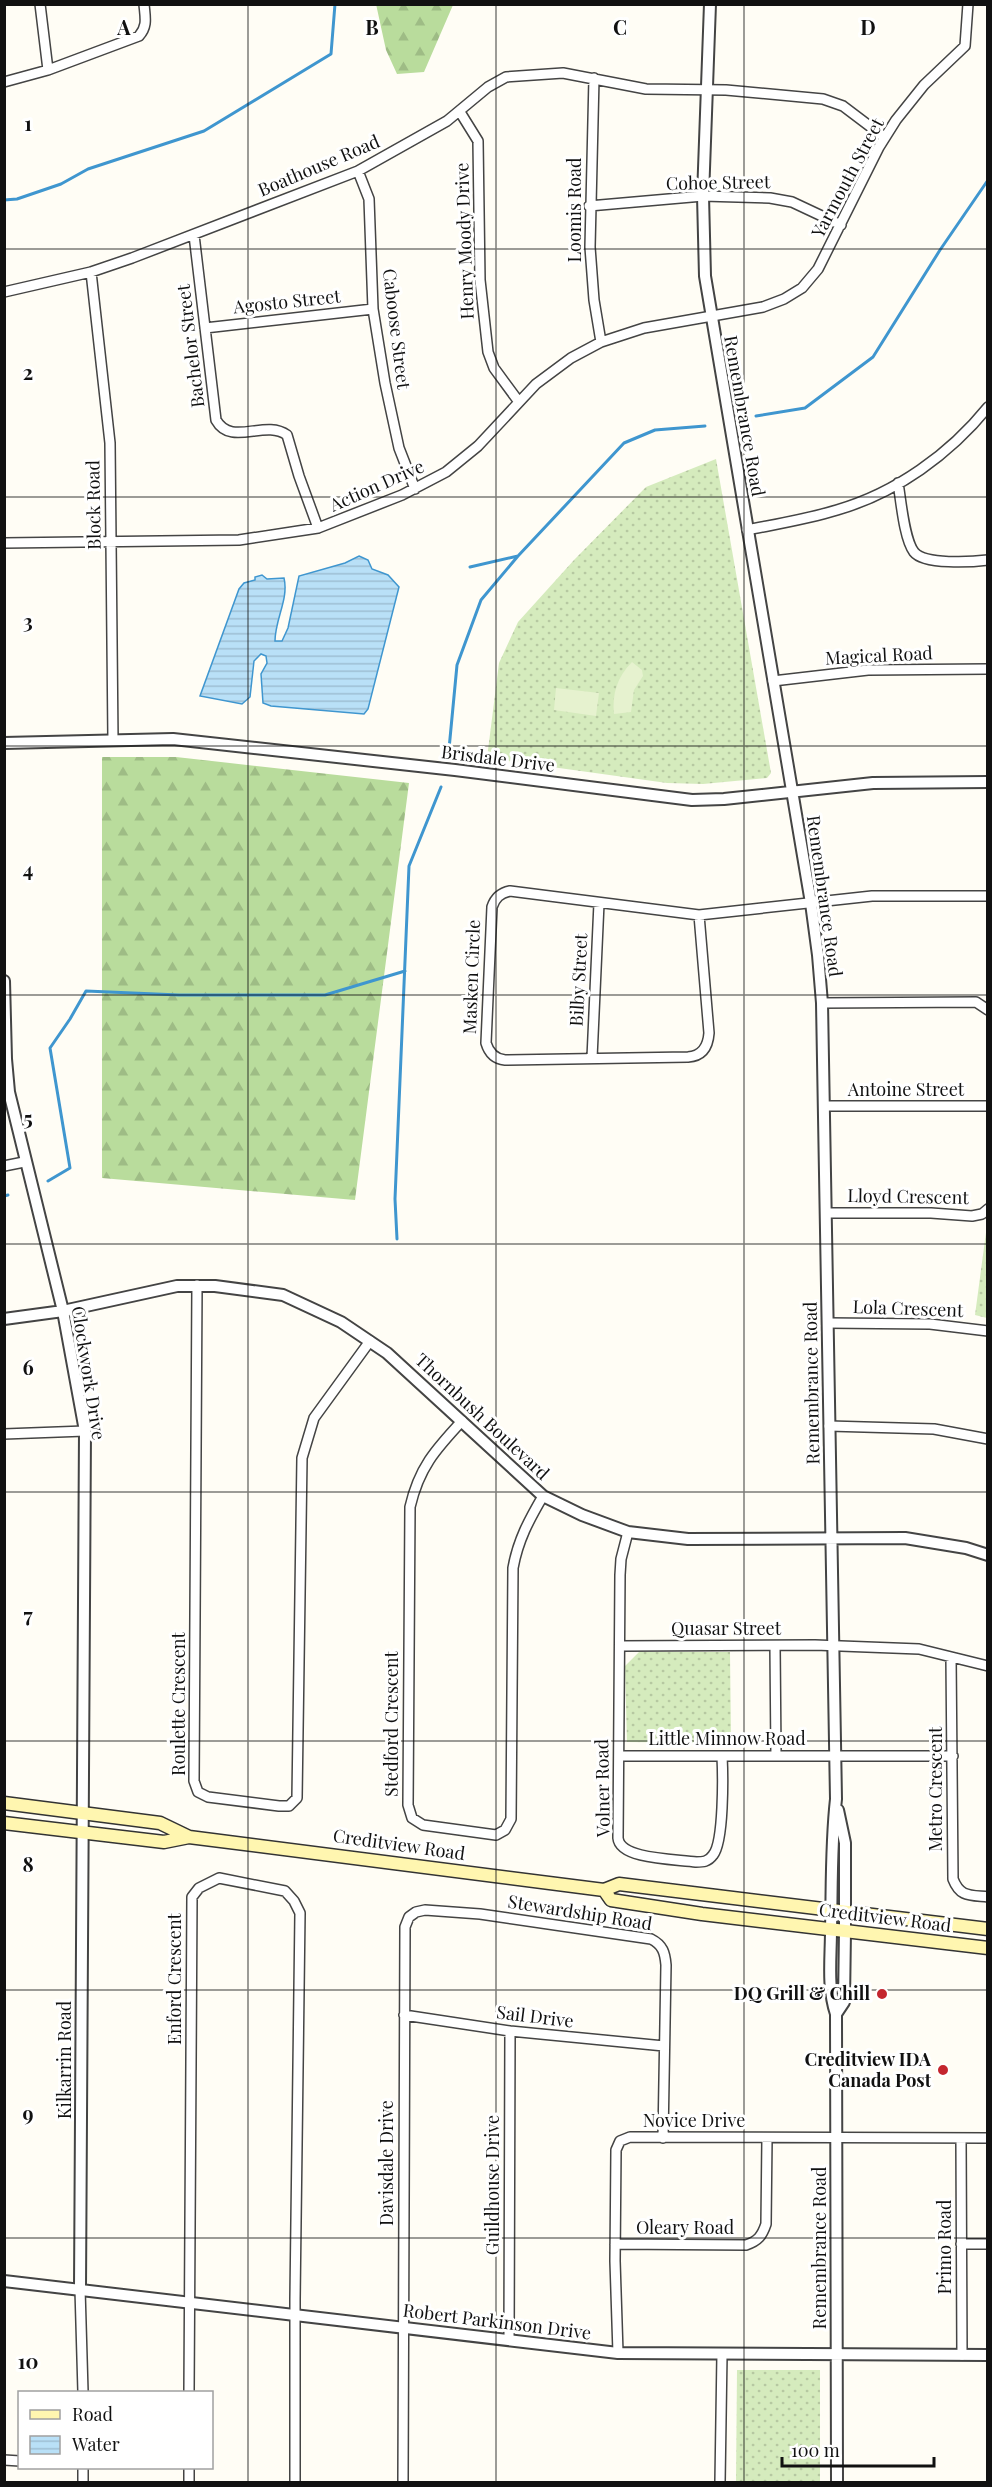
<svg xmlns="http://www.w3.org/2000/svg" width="992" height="2487" font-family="'Playfair Display',serif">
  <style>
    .grass { fill: url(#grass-dots) }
    .forest { fill: url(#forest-firs) }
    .pitch { fill: #e6f2cf }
    .water { fill: url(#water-rules); stroke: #3f96cf; stroke-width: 1.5 }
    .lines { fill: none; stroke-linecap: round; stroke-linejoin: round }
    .stream { stroke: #3f96cf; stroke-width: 3 }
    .minor-casing { stroke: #444; stroke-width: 12 }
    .tertiary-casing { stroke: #444; stroke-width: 14 }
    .secondary-casing { stroke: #333; stroke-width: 15 }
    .minor { stroke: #fff; stroke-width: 9 }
    .tertiary { stroke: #fff; stroke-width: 10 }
    .secondary { stroke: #fff6b0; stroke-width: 12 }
    .grid { fill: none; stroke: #111; stroke-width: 1.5; stroke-opacity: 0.55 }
    .poi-dot { fill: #c4262e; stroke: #fff; stroke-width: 2 }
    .labels { text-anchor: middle; stroke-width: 6; stroke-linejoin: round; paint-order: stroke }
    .street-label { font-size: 18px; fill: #111; stroke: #fff }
    .poi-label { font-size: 18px; font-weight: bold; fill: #111; stroke: #fff; text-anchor: end }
    .grid-label { font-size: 20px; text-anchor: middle; font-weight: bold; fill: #111; stroke: #fff; stroke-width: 6; stroke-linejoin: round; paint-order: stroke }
  </style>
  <defs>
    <pattern id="grass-dots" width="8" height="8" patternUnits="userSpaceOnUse" patternTransform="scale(1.5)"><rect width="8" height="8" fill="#d5ebbd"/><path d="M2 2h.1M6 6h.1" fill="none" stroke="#b6c8a1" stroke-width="1.8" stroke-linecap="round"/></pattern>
    <pattern id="forest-firs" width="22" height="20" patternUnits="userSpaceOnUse" patternTransform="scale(1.5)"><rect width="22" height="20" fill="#b9dc9c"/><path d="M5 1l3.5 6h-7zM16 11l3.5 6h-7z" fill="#9ebc85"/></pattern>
    <pattern id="water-rules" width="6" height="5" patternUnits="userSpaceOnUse" patternTransform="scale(1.5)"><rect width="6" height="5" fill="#b9e0f7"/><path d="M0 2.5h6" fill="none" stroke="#9ebfd3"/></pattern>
  </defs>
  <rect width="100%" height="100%" fill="#fffdf5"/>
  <path class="grass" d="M716,459L771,773L767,778L703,784L667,783L487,758L499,663L518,622L574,560L646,487Z
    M987,1225V1318L975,1315Z
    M639,1652H730L731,1743L627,1742L625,1666Z
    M737,2370H820V2482H736Z"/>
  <path class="forest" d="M376,4L453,5L424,72L397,74L386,50Z
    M102,757H176L409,783L355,1200L102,1178Z"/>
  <path class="pitch" d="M632,662L642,670L643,676L634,690L631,712L614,714C612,694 617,677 632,662Z
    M556,688L599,693L596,716L554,710Z"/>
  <path class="water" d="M359,556L368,560L372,569L388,575L399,587L368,709L364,714L271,706L263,703L261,674L267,663L266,656L261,654L254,661L250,697L242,704L200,696L239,589L244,583L255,580V577L262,575L267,579L284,578C289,599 275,619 275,641H282L288,628L299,576L345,563Z"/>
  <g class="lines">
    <path class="stream" d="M4,200L17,199L61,184L88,169L204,131L331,54L335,4
      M756,416L805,408L873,357L940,250L988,180
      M470,567L518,556
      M449,749L457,665L481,600L518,556L624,443L655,430L705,426
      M48,1181L70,1168L50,1048L70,1019L86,991L179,995H325L405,971
      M4,1196L8,1195
      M397,1239L395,1199L409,866L441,787"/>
    <defs>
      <path id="minor" d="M40,4L48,70
        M594,78L590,247L594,300L601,342
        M4,82L48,70L139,36C148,26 145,17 144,4
        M460,112L478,141L480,280L488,352L494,368L519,402
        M358,171L369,199L373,309L385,383L399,448L415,489
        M589,206L703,196L770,198L792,202L841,225
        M194,235L216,420C231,447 265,419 287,435L299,476L318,528
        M91,272L110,443L113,740
        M4,292L91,272L132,258L358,171L447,121L488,87L506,77L563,73L646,89L726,90L823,99L843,106L884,137
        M205,328L373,309
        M898,483C901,500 904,539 914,552C924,565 972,562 988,560
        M747,530C777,524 808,519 837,510C896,493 950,454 988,407
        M4,543L239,540L318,528L402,495L446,472L478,446L536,384L571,358L601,342L644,328L763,307L784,299L802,288L818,269L879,147L896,120L924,85L965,46L968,4
        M773,681L868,670L988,669
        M699,915L709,1033C708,1047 702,1056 688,1057L505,1060C495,1059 489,1053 486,1043L492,907C495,898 500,893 510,891L699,915L872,896H988
        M822,1003L976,1002L988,1010
        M592,1058L599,903
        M824,1106H988
        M4,1166L24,1162
        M826,1213H931L972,1216L982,1214L988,1209
        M197,1285L194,1781L198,1792L208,1797L279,1806H289L297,1798L302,1458L314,1418L370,1341
        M828,1323L930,1324L988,1331
        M462,1421C435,1450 419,1468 410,1507L408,1805L412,1818L423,1825L496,1835L505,1830L511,1819L513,1568C518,1540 529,1520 543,1496
        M829,1426L934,1429L988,1439
        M4,1434L85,1431
        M628,1532L621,1559L620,1575L618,1838C620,1860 678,1859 696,1862C703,1862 708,1862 713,1855C724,1842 723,1775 722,1756
        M620,1646L815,1645L919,1649L988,1666
        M775,1646L776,1756
        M951,1657L953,1879C960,1897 969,1895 988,1897
        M619,1756H953
        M404,2015L510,2031L664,2046
        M961,2139L962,2355
        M615,2244L746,2245C758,2241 762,2236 766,2224L767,2138
        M961,2244H988
        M80,2289L83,2392
        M509,2340L510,2031
        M618,2353L615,2261L616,2150L620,2141L630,2137L988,2138
        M189,2392L192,1897L199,1888L219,1878L285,1891L294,1901L300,1913L295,2299V2482
        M4,2460L20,2461
        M83,2482V2468
        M189,2482V2468
        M403,2482L405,1927L409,1917L416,1912L425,1910L480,1914L651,1939C663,1945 665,1953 666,1965L663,2138
        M720,2482L722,2354"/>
      <path id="tertiary" d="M710,4L703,196L705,276L811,903L818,955L822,1003L836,1799C831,1843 832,1886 831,1930C831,1957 827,1988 836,2014L837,2482
        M4,743L173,739L455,770L692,800L724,799L873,783L988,782
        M4,981L6,1059L9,1092L63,1311L85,1431L80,2289
        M4,1319L63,1311L177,1286H215L283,1295L341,1322L387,1353L543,1496L582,1515L628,1532L688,1539L905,1538L966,1548L988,1555
        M836,2014L844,2002L845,1931V1843L838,1810
        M4,2281L618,2353L988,2355"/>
      <path id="secondary" d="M4,1803L160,1823L189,1837
        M4,1823L164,1842L189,1837L604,1890L619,1884L988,1929
        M604,1890L611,1900L702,1914L988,1948"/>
    </defs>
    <use href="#minor" class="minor-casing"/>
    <use href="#tertiary" class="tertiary-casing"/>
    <use href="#secondary" class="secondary-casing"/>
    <use href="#minor" class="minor"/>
    <use href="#tertiary" class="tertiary"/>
    <use href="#secondary" class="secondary"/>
  </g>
  <path class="grid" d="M248,4V2482M496,4V2482M744,4V2482M4,249H988M4,497H988M4,746H988M4,995H988M4,1244H988M4,1492H988M4,1741H988M4,1990H988M4,2238H988"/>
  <g class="poi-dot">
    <circle cx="882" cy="1994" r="6"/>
    <circle cx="943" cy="2070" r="6"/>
  </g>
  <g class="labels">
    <g class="street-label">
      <text transform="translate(319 166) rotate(-23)" y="6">Boathouse Road</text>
      <text transform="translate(848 178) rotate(-62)" y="6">Yarmouth Street</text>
      <text transform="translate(718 183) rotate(-1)" y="6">Cohoe Street</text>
      <text transform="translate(575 210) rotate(-90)" y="6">Loomis Road</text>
      <text transform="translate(465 241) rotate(-92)" y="6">Henry Moody Drive</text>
      <text transform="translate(287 302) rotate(-6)" y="6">Agosto Street</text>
      <text transform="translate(396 329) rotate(83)" y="6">Caboose Street</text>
      <text transform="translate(191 346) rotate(-97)" y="6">Bachelor Street</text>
      <text transform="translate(744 416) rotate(80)" y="6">Remembrance Road</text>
      <text transform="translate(377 486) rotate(-24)" y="6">Action Drive</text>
      <text transform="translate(94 505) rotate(-91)" y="6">Block Road</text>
      <text transform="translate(879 656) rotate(-3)" y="6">Magical Road</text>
      <text transform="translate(498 759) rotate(7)" y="6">Brisdale Drive</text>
      <text transform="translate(824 896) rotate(82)" y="6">Remembrance Road</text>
      <text transform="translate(472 977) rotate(-88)" y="6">Masken Circle</text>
      <text transform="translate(579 980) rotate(-87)" y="6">Bilby Street</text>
      <text x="906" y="1096">Antoine Street</text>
      <text transform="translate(908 1197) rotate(1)" y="6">Lloyd Crescent</text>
      <text transform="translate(908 1309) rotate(2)" y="6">Lola Crescent</text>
      <text transform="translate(88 1373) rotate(81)" y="6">Clockwork Drive</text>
      <text transform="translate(812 1383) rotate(-91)" y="6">Remembrance Road</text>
      <text transform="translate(482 1417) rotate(43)" y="6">Thornbush Boulevard</text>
      <text x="726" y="1635">Quasar Street</text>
      <text transform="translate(179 1704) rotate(-90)" y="6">Roulette Crescent</text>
      <text transform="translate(392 1724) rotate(-90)" y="6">Stedford Crescent</text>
      <text x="727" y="1745">Little Minnow Road</text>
      <text transform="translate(603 1788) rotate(-91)" y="6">Volner Road</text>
      <text transform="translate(936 1789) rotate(-90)" y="6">Metro Crescent</text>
      <text transform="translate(399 1845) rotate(8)" y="6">Creditview Road</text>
      <text transform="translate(580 1913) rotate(9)" y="6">Stewardship Road</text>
      <text transform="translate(885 1918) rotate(7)" y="6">Creditview Road</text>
      <text transform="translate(175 1979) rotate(-90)" y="6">Enford Crescent</text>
      <text transform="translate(535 2017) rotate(7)" y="6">Sail Drive</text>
      <text transform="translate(65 2060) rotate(-90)" y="6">Kilkarrin Road</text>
      <text x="694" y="2127">Novice Drive</text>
      <text transform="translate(387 2163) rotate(-90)" y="6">Davisdale Drive</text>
      <text transform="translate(493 2185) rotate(-90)" y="6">Guildhouse Drive</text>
      <text x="685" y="2234">Oleary Road</text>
      <text transform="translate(945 2247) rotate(-90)" y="6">Primo Road</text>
      <text transform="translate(820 2248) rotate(-90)" y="6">Remembrance Road</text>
      <text transform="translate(497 2322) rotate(7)" y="6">Robert Parkinson Drive</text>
    </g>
    <g class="poi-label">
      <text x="870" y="2000">DQ Grill &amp; Chill</text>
      <text x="931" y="2066">Creditview IDA<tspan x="931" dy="21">Canada Post</tspan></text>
    </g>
  </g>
  <g class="grid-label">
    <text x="124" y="35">A</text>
    <text x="372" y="35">B</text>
    <text x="620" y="35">C</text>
    <text x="868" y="35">D</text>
    <text x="28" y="131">1</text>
    <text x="28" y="380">2</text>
    <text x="28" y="629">3</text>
    <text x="28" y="877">4</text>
    <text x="28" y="1126">5</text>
    <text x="28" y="1375">6</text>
    <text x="28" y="1623">7</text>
    <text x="28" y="1872">8</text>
    <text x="28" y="2121">9</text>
    <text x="28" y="2369">10</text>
  </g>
  <rect width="992" height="2487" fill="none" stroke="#111111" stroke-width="12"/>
  <rect x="18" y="2391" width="195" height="78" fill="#ffffff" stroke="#a0a0a0" stroke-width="1.5"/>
  <rect x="30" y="2410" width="30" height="9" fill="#fff6b0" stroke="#a0a0a0" stroke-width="1.5"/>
  <text x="72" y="2421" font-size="18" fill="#111111">Road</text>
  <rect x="30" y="2436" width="30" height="18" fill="url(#water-rules)" stroke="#a0a0a0" stroke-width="1.5"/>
  <text x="72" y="2451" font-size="18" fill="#111111">Water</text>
  <path d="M782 2457v9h152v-9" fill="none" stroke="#111111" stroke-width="3"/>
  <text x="791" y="2457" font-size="18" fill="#111111" stroke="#ffffff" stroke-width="4.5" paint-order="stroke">100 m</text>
</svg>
